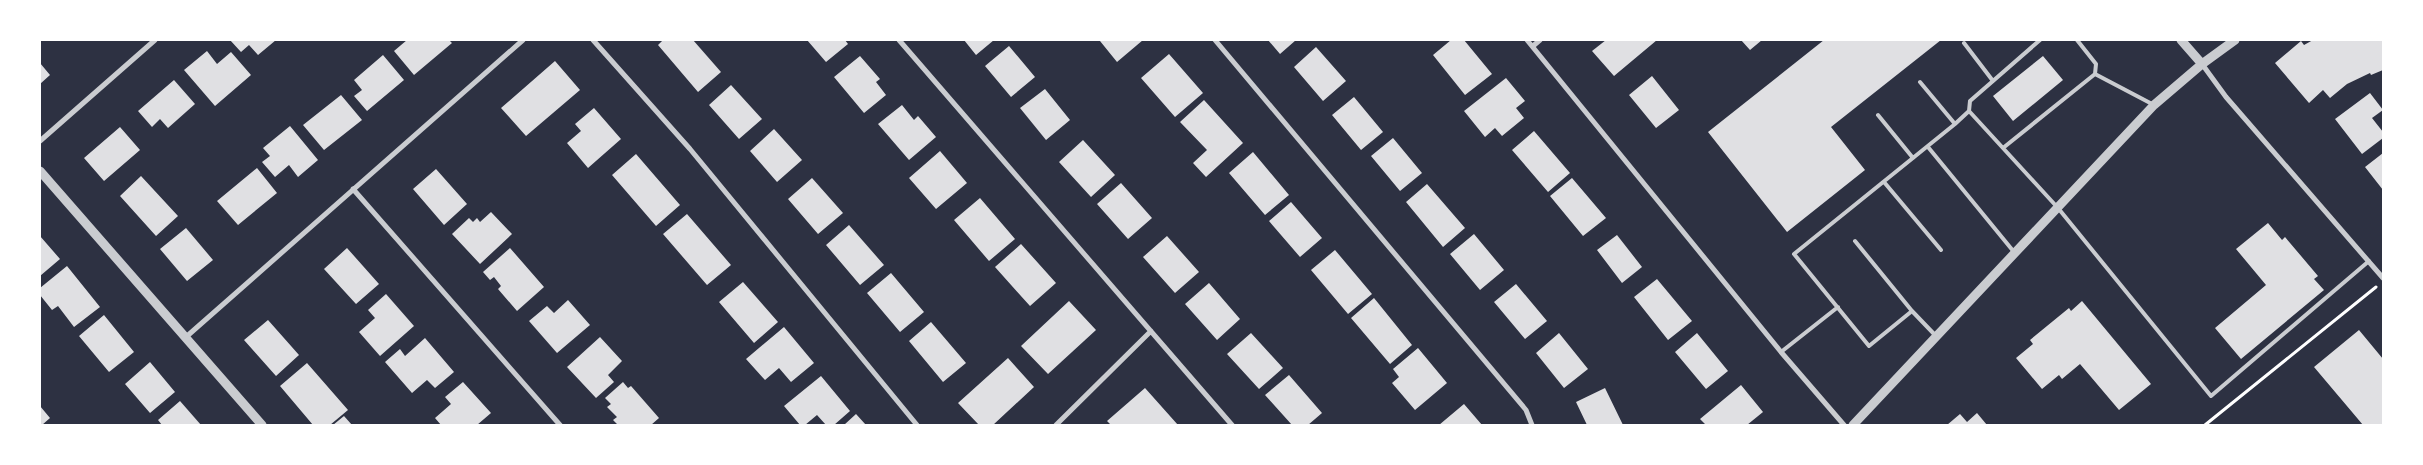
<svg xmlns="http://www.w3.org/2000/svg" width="2423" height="465" font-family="Spectral,serif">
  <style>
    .building { fill: #e0e0e3 }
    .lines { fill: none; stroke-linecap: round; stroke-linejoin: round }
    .path { stroke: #fff; stroke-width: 3 }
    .service { stroke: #caccd0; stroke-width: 4 }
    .minor { stroke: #caccd0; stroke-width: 5 }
    .tertiary { stroke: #caccd0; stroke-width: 9 }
  </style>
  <rect width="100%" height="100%" fill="#2d3142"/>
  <path class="building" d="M230,40H276L258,55L249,45L241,52Z
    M407,40H449L452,43L414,75L394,51Z
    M663,40H693L721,72L698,92L658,45Z
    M807,40H845L848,44L826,62Z
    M964,40H994L976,55Z
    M1102,40H1143L1117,62L1100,41Z
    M1268,40H1296L1280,54Z
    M1451,40H1464L1492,74L1465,95L1433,55Z
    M1606,40H1657L1614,76L1592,51Z
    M1741,40H1762L1750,50Z
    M1824,40H1941L1831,127L1865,170L1787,232L1708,132Z
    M2313,40H2383V70L2371,75L2370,73L2347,84L2330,98L2323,90L2309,103L2275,63L2301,41L2304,45Z
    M1009,46L1035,77L1011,97L985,66Z
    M1316,47L1346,81L1323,101L1294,67Z
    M207,51L217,64L231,52L251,75L215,106L184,70Z
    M1169,54L1203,93L1175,117L1141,78Z
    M383,55L404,80L367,111L354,96L362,90L354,80Z
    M860,56L880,79L876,82L886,95L864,113L834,77Z
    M2043,56L2063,80L2013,121L1993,96Z
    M555,61L580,90L526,136L501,108Z
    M40,63L50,75L40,84Z
    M1652,76L1679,110L1656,128L1629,95Z
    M1506,78L1525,101L1516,108L1524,118L1502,136L1495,128L1485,137L1464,111Z
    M174,80L195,104L168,128L160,119L152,127L138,111Z
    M731,85L762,119L739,139L709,105Z
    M1045,89L1070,120L1046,140L1020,108Z
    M2370,93L2383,110L2372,118L2383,132V138L2362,154L2335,119Z
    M341,95L362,120L324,150L303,125Z
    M1354,97L1383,132L1361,150L1332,115Z
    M1204,100L1243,143L1206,177L1193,163L1207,150L1180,122Z
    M902,105L914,120L918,116L936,137L909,160L878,124Z
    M594,108L621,139L588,168L567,143L581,131L575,124Z
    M290,126L318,160L298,177L289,165L275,177L262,162L270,156L263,148Z
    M120,127L140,150L104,181L84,158Z
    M774,129L802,160L777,182L750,151Z
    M1534,131L1570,173L1548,192L1512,150Z
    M1393,138L1422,173L1400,191L1371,156Z
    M1083,140L1115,175L1091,197L1059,162Z
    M940,151L967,183L936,209L909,178Z
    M1253,152L1289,195L1265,215L1229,173Z
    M2383,153V190L2365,167Z
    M636,154L680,205L656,226L612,175Z
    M257,168L277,193L238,225L217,201Z
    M436,169L467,204L444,225L413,189Z
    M141,176L178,216L156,236L120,196Z
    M812,178L843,213L818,234L788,199Z
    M1572,178L1606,218L1583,236L1550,196Z
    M1121,183L1152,218L1128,239L1097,204Z
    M1427,184L1465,228L1443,247L1406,202Z
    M980,198L1015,239L989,261L954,220Z
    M1291,202L1322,238L1300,257L1269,221Z
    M491,212L512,234L480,264L452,234L469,218L473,222L477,218L480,222Z
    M687,214L731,265L707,285L663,234Z
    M2268,223L2282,240L2285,237L2318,276L2314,279L2324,290L2241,359L2215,328L2266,285L2236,249Z
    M849,225L884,265L860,285L826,245Z
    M186,228L213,260L187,281L160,249Z
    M1474,234L1504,270L1480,290L1450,254Z
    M1617,235L1642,267L1622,283L1597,250Z
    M40,236L60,259L40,276Z
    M1167,236L1199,272L1175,293L1143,257Z
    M1021,244L1056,283L1030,306L995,267Z
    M347,248L379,284L356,304L324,269Z
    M510,248L544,287L517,311L498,289L501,286L494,277L490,280L483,272Z
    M1335,250L1372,294L1348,314L1311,270Z
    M67,266L100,307L74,327L58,306L52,310L40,295V288Z
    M891,273L924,312L900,332L867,293Z
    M1657,279L1692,321L1668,340L1634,297Z
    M743,282L778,322L754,343L719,302Z
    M1209,283L1240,319L1217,340L1185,304Z
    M1516,284L1547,321L1525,339L1494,302Z
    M386,294L414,326L380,356L359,332L375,318L368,310Z
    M1374,298L1412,345L1390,364L1351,318Z
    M568,300L590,325L557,353L529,321L547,306L554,313Z
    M1069,301L1096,330L1048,374L1021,346Z
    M2082,301L2151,384L2119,410L2080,364L2062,379L2059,375L2042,389L2016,358L2033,344L2030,340L2069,308L2071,311Z
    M104,315L134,352L109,372L79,336Z
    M268,320L299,355L276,376L244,340Z
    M931,322L966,363L943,382L909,341Z
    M784,327L814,363L791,382L779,368L765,380L746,359Z
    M2359,330L2383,359V425H2363L2314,367Z
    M1251,333L1283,368L1259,389L1227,354Z
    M1559,333L1588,369L1564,388L1536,353Z
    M1697,333L1728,371L1706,389L1675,352Z
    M600,337L622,361L608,375L614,382L596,398L567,367Z
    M425,338L454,372L435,388L427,380L412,393L385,362L400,349L405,356Z
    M1418,348L1447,383L1415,410L1392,383L1399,377L1393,369Z
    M1008,358L1034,387L993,425H979L958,403Z
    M150,362L175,392L150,413L125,384Z
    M307,363L348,410L330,425H313L280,386Z
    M1289,375L1322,413L1308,425H1292L1265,395Z
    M821,376L850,411L834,425H826L817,415L805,425H800L784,406Z
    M463,382L491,413L477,425H441L435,418L451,404L445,397Z
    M623,382L628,388L631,386L659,418L651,425H618L613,420L617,417L607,407L611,404L605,398Z
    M1741,385L1763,412L1747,425H1706L1700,419Z
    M1145,388L1178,425H1111L1107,421Z
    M1605,388L1623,425H1587L1576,402Z
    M180,401L201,425H162L158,420Z
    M1464,404L1482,425H1439Z
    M40,406L50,418L42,425H40Z
    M1977,413L1987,425H1947L1960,414L1967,422Z
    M856,414L866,425H844Z
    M344,416L352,425H333Z"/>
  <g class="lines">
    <path class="path" d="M2205,425L2376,287"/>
    <path class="service" d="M1964,43L1993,81
      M2095,74L2154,105
      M1920,82L1955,124
      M1969,111L2058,208L2211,396L2369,261
      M1878,115L1913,158
      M1928,147L2014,252
      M2003,148L2095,74L2096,64L2077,40
      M1884,182L1941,250
      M1855,241L1912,311L1935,335
      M1912,311L1869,346L1794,254L1955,124L1969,111L1970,101L2040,40
      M1781,352L1838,307"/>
    <path class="minor" d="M593,40L690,149L917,425
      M899,40L1232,425
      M1215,40L1526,410L1532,425
      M1527,40L1781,352L1844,425
      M1533,46L1540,40
      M2202,64L2226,97L2383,278
      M40,141L155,40
      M353,189L560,425
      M186,337L523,40
      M1056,425L1151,331"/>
    <path class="tertiary" d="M2181,40L2202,64
      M40,171L262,425
      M1853,425L2154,105L2202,64L2235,40"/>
  </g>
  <rect width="2423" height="465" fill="none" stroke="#ffffff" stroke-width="82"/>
</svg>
